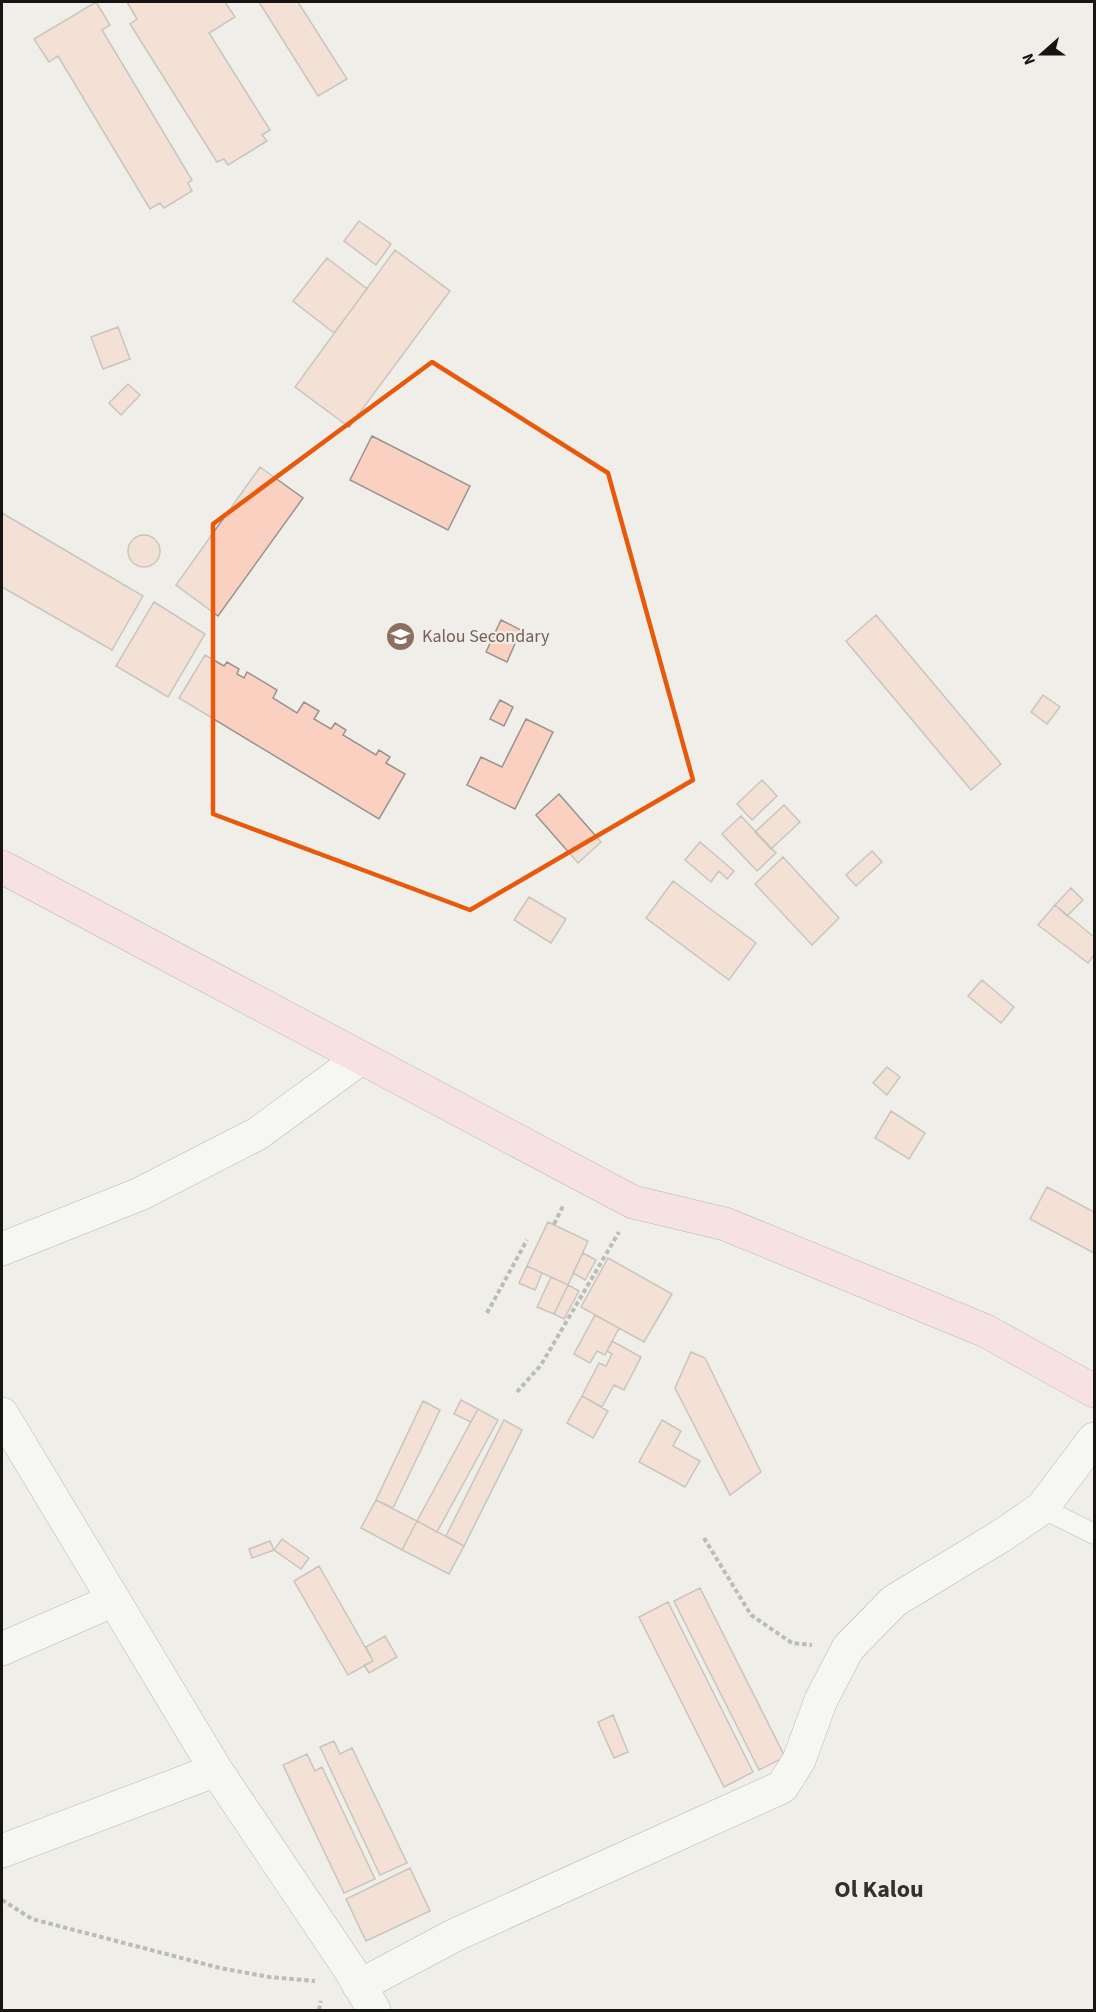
<svg xmlns="http://www.w3.org/2000/svg" width="1096" height="2012" font-family="'Source Sans 3',sans-serif">
  <style>
    .building { fill: #fad0c0; stroke: #999391; stroke-width: 1.5 }
    .lines { fill: none; stroke-linecap: round; stroke-linejoin: round }
    .lane-casing { stroke: #787772; stroke-width: 21 }
    .street-casing { stroke: #787772; stroke-width: 34 }
    .secondary-casing { stroke: #787772; stroke-width: 34 }
    .path { stroke: #7f7e7a; stroke-width: 4; stroke-dasharray: 4.5 3; stroke-linecap: butt }
    .lane { stroke: #fff; stroke-width: 20 }
    .street { stroke: #fff; stroke-width: 33 }
    .secondary { stroke: #fdd2da; stroke-width: 33 }
    .marked { fill: none; stroke: #e8590c; stroke-width: 4.5; stroke-linejoin: round }
    .labels { text-anchor: middle; stroke-width: 4.5; stroke-linejoin: round; paint-order: stroke }
    .education-label { font-size: 18px; fill: #785e54; stroke: #efeee8; text-anchor: start }
    .district-label { font-size: 24px; font-weight: bold; fill: #32312c; stroke: #efeee8 }
  </style>
  <rect width="100%" height="100%" fill="#efeee8"/>
  <path class="building" d="M96,2L110,25L102,30L192,180L188,183L192,191L164,208L160,203L150,209L58,56L49,62L34,39Z
    M127,2H225L235,17L209,33L270,130L262,135L267,141L228,165L224,159L217,162L130,24L137,19Z
    M259,2H298L347,79L318,96Z
    M359,221L391,244L376,265L344,241Z
    M395,250L450,291L349,427L295,387Z
    M327,258L367,289L334,333L293,301Z
    M118,327L130,359L103,369L91,337Z
    M128,384L140,395L121,415L109,403Z
    M372,436L470,486L448,530L350,480Z
    M260,467L303,498L218,616L176,585Z
    M2,513L143,596L112,650L2,587Z
    M128 551a16 16 0 1 1 32 0a16 16 0 1 1-32 0Z
    M154,602L205,634L168,697L116,666Z
    M876,615L1001,764L971,790L846,641Z
    M501,620L521,630L507,662L486,652Z
    M205,655L224,666L227,662L239,669L237,674L244,678L247,672L277,690L273,698L297,713L304,702L319,711L314,719L331,729L335,723L346,730L343,735L376,755L379,750L390,757L386,763L405,774L379,819L179,698Z
    M1043,695L1060,707L1047,724L1031,712Z
    M500,700L513,707L504,726L490,719Z
    M526,719L553,732L515,809L467,785L481,757L502,767Z
    M762,780L777,796L752,820L737,804Z
    M559,794L601,842L578,863L536,815Z
    M784,805L800,822L771,849L755,832Z
    M741,816L776,853L757,871L722,834Z
    M700,842L734,871L727,879L719,871L711,882L685,860Z
    M872,851L882,862L856,886L846,875Z
    M783,857L839,918L812,945L755,884Z
    M673,881L756,943L729,980L646,918Z
    M1071,888L1083,900L1067,916L1055,905Z
    M529,897L566,919L551,943L514,920Z
    M1055,905L1094,937V955L1088,963L1038,925Z
    M982,980L1014,1007L1001,1023L968,996Z
    M887,1067L900,1077L887,1095L873,1083Z
    M891,1111L925,1133L909,1159L875,1138Z
    M1047,1187L1094,1212V1253L1030,1219Z
    M548,1222L588,1241L568,1285L527,1266Z
    M583,1253L596,1260L585,1280L573,1273Z
    M608,1258L672,1294L644,1342L581,1307Z
    M527,1266L542,1273L535,1290L519,1283Z
    M551,1277L568,1285L554,1314L537,1307Z
    M568,1285L579,1291L564,1319L554,1314Z
    M595,1315L619,1328L605,1355L597,1351L590,1363L574,1354Z
    M612,1341L641,1357L624,1390L614,1385L602,1407L582,1396L599,1363L606,1366L612,1354L607,1351Z
    M691,1352L705,1358L761,1472L730,1495L675,1388Z
    M582,1396L608,1411L593,1438L567,1423Z
    M461,1400L478,1409L471,1422L454,1414Z
    M423,1401L440,1410L393,1508L376,1500Z
    M478,1409L498,1420L437,1532L417,1521Z
    M504,1420L522,1430L464,1546L446,1536Z
    M662,1420L681,1431L673,1446L700,1461L685,1487L639,1462Z
    M376,1500L417,1521L402,1550L361,1528Z
    M417,1521L464,1546L449,1574L402,1550Z
    M282,1539L309,1558L301,1569L274,1550Z
    M270,1541L274,1550L252,1558L249,1549Z
    M319,1566L373,1661L348,1675L294,1581Z
    M700,1588L785,1757L759,1770L674,1601Z
    M668,1602L753,1772L724,1787L639,1617Z
    M385,1636L397,1657L369,1673L364,1665L373,1661L366,1647Z
    M613,1715L628,1752L614,1758L598,1722Z
    M334,1741L340,1754L352,1748L407,1863L380,1875L320,1747Z
    M307,1754L315,1771L322,1767L375,1879L344,1893L283,1765Z
    M410,1868L430,1911L366,1941L346,1899Z"/>
  <g class="lines">
    <defs>
      <path id="lane" d="M1042,1508L1094,1534"/>
      <path id="street" d="M2,1249L140,1194L257,1134L361,1058
        M2,1414L216,1770L349,1968L374,2010
        M2,1649L114,1600
        M2,1851L216,1770
        M359,1986L455,1935L782,1787L799,1760L821,1700L848,1648L894,1601L1001,1536L1042,1508L1094,1439"/>
      <path id="secondary" d="M2,867L633,1202L725,1224L986,1331L1094,1391"/>
    </defs>
    <use href="#lane" class="lane-casing"/>
    <use href="#street" class="street-casing"/>
    <use href="#secondary" class="secondary-casing"/>
    <path class="path" d="M554,1224L564,1204
      M487,1313L527,1240
      M517,1392L541,1365L619,1232
      M704,1538L751,1615L792,1643L812,1645
      M2,1900L32,1919L220,1968L269,1977L315,1981
      M319,2010L321,2001"/>
    <use href="#lane" class="lane"/>
    <use href="#street" class="street"/>
    <use href="#secondary" class="secondary"/>
  </g>
  <path d="M0 0H1096V2012H0ZM432,362L608,473L693,780L470,910L213,814V524Z" fill="#efeee8" fill-opacity=".55" fill-rule="evenodd"/>
  <path class="marked" d="M432,362L608,473L693,780L470,910L213,814V524Z"/>
  <defs>
    <symbol id="school-disc" viewBox="-11 -11 22 22"><circle r="9.5" fill="#8d6e63" stroke="#efeee8"/><path d="M0-5L7-2L0 1L-7-2ZM-4 1L0 2.5L4 1V4Q0 6-4 4Z" fill="#fff"/></symbol>
  </defs>
  <g fill-rule="evenodd">
    <use href="#school-disc" x="384" y="620" width="33" height="33"/>
  </g>
  <g class="labels">
    <g class="education-label">
      <text x="422" y="642">Kalou Secondary</text>
    </g>
    <g class="district-label">
      <text x="879" y="1897">Ol Kalou</text>
    </g>
  </g>
  <rect width="1096" height="2012" fill="none" stroke="#161513" stroke-width="6"/>
  <g transform="translate(1042 54) rotate(249)" stroke="#efeee8" stroke-width="4.5" paint-order="stroke">
  <path d="M0-4.5L10 22L0 15L-10 22Z" fill="#161513"/>
  <text y="-9" font-size="16" font-weight="bold" text-anchor="middle" fill="#161513">N</text>
  </g>
</svg>
